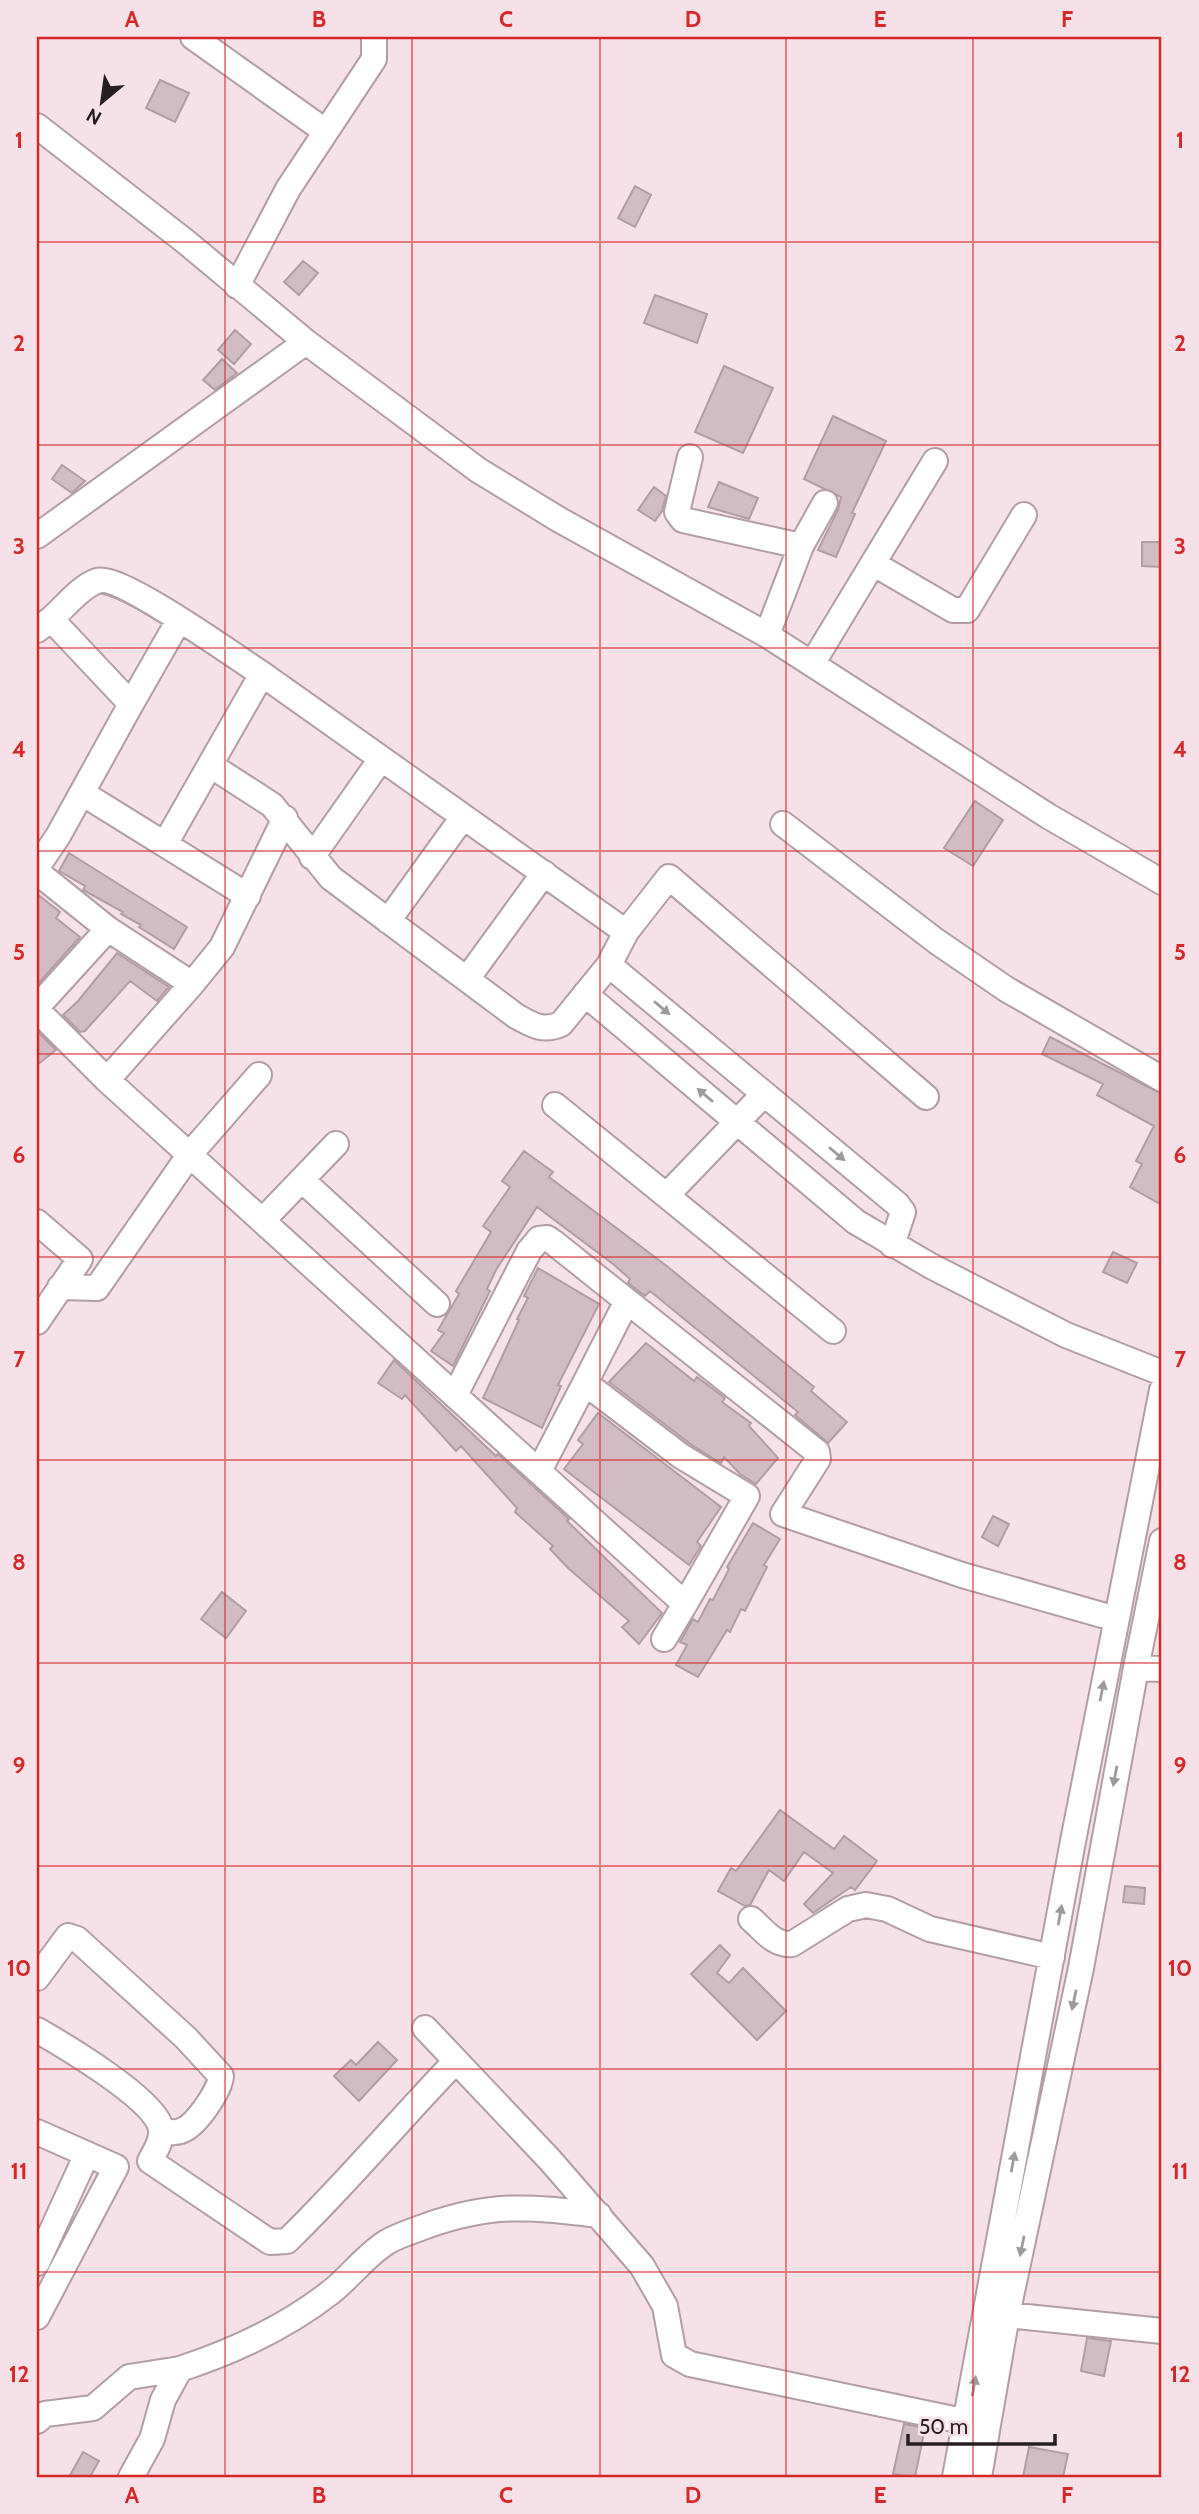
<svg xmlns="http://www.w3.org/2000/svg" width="1199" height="2514" font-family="Cabin,sans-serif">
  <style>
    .building { fill: #d1bcc3; stroke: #b19da3; stroke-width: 2 }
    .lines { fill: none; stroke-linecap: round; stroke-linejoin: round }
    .minor-casing { stroke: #b29ea4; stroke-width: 28 }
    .minor { stroke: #fff; stroke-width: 24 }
    .oneway { fill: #9d9a9b }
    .grid { fill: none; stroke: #d62828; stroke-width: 2; stroke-opacity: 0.55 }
    .neatline { fill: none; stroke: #d62828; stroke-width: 2.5 }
    .grid-label { font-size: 23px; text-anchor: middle; font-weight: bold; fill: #d62828 }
  </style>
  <rect width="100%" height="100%" fill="#f7e1e8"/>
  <path class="building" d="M160,80L189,93L175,122L146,108Z
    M635,186L651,195L635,227L618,218Z
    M303,261L318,273L299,295L284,282Z
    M655,295L707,314L697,343L644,323Z
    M235,330L251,344L234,364L218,350Z
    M222,359L237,373L215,390L203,380Z
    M724,366L773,388L743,453L695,432Z
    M833,416L886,441L852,513L855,514L836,557L818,550L838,510L841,497L804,479Z
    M62,465L85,481L72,493L52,479Z
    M719,482L758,498L749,519L708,507Z
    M654,487L666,496L662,511L655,521L638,510Z
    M1142,542H1162V567L1142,566Z
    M975,801L1003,820L973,866L944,848Z
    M69,853L187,927L174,949L139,927L141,925L121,914L123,912L83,890L85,886L59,871Z
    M37,894L60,912L56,918L80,937L37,985Z
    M117,953L169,987L157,1001L130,981L85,1031L80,1032L63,1015L78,1001Z
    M37,1031L56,1050L37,1065Z
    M1050,1037L1162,1094V1205L1130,1187L1142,1164L1136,1161L1154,1126L1097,1095L1103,1084L1042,1054Z
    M524,1151L553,1172L549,1177L668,1267L814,1387L811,1391L847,1422L828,1443L795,1415L798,1412L650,1291L645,1296L628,1283L630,1279L613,1264L537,1207L496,1270L487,1289L490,1291L453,1366L431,1351L444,1333L438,1330L459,1294L456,1291L491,1232L483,1226L510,1187L502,1181Z
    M1113,1252L1137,1263L1127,1283L1103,1272Z
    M538,1268L599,1304L558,1385L561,1386L542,1428L483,1398L519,1320L517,1319L528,1298L524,1296Z
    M646,1343L694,1381L697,1377L725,1398L722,1402L751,1423L749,1426L778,1458L756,1484L740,1474L724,1457L721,1463L693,1446L609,1382Z
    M394,1360L496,1456L498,1454L569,1519L567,1521L662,1613L639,1644L622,1627L629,1621L568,1568L550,1549L553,1546L515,1512L517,1508L461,1446L456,1451L405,1395L402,1399L378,1383Z
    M598,1413L721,1507L697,1542L701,1546L689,1565L564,1469L583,1444L578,1440Z
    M993,1516L1009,1524L998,1546L982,1537Z
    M753,1523L780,1539L764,1565L767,1567L745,1611L741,1609L730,1632L727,1630L698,1677L676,1665L687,1645L680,1642L693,1619L698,1622L710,1599L713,1600L729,1569L727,1567Z
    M222,1592L246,1611L226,1638L201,1619Z
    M780,1810L834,1849L844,1836L877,1861L855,1890L851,1887L813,1913L804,1904L833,1873L804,1852L784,1881L769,1870L750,1905L745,1906L718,1891L731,1868L736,1871Z
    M1125,1886L1145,1888L1144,1904L1123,1902Z
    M720,1945L730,1955L717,1973L729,1983L743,1968L786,2011L757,2040L691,1974Z
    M378,2042L397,2060L359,2101L334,2076L351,2060L356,2065Z
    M1087,2338L1111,2341L1104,2376L1081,2371Z
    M904,2424L925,2428L915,2477L893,2474Z
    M1029,2447L1068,2454L1063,2477H1023Z
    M83,2452L99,2461L90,2477H69Z"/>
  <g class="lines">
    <defs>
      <path id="minor" d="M193,37L325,131
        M37,126L186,242L306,342L478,470L558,519L767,635L1048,816L1162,882
        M237,286L288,189L374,59V37
        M690,457L677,512L683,520L801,546L825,503
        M37,536L306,342
        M874,564L953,610H967L1024,515
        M51,619C64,608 81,586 97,581C119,573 237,658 262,674L210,765L272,805L331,878L516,1016C532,1025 543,1032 561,1024L609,965L626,932L262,674
        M37,630L51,619L131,704L58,836L37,867
        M767,635L801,546
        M812,664L935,461
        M131,704L179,620
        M82,793L248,896
        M783,824L936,941L1006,989L1162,1079
        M165,844L210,765
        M312,857L381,759
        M37,872L108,929L192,984L107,1080
        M388,921L463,817
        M626,932L669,877L926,1097
        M609,965L897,1204L903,1212L892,1245
        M467,979L544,873
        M192,984L222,947L285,818
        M585,994L856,1222L931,1266L1066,1335L1162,1373
        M37,1007L108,929
        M37,1010L107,1080L685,1604L747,1496L681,1456L585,1383L627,1301L553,1242L547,1238L539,1239L529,1251L455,1395
        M555,1105L833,1331
        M302,1180L437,1304
        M667,1195L764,1094
        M263,1220L336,1144
        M37,1222L80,1259L37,1322
        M60,1287L97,1288L190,1154L259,1075
        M627,1301L817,1452L818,1459L783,1514L962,1575L1116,1619
        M539,1471L585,1383
        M664,1639L685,1604
        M1136,1668L1162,1669
        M751,1919C763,1929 774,1946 792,1944L848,1909L866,1905L887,1909L930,1929L1052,1957
        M37,1978L68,1936L77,1939L186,2038L221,2076C220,2090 197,2124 183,2130C175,2134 169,2132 161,2129
        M425,2028L550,2160L642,2266L665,2306L674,2355L690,2364L982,2425
        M37,2030C65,2046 149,2096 160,2125C164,2138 156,2150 150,2161L270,2242L287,2241C346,2184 399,2120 456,2061
        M37,2132L116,2167L37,2317
        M37,2263L87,2154
        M1007,2315L1162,2331
        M37,2421L45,2414L93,2408L129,2377L180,2369
        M131,2477L152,2439L163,2400L180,2369C235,2351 285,2328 331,2292C350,2277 366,2255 387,2242C399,2235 413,2231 426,2226C493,2202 531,2207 599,2215
        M955,2477L1073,1841L1162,1390
        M979,2477L1007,2315L1081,1968L1136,1668L1162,1541"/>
    </defs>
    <use href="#minor" class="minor-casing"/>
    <use href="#minor" class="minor"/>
  </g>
  <defs><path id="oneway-solid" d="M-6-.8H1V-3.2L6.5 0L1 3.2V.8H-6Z" transform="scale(1.75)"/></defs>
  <g class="oneway">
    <use href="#oneway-solid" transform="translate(662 1008) rotate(40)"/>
    <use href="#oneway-solid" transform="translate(705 1095) rotate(-140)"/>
    <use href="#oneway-solid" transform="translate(837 1154) rotate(40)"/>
    <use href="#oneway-solid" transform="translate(1102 1691) rotate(-79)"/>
    <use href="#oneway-solid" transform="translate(1115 1776) rotate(101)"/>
    <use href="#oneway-solid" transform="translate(1060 1915) rotate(-80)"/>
    <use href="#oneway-solid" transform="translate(1074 2000) rotate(102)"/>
    <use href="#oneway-solid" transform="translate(1013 2162) rotate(-80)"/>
    <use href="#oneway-solid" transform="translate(1022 2246) rotate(102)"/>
    <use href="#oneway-solid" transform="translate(974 2386) rotate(-80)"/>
  </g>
  <path class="grid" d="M225,37V2477M412,37V2477M600,37V2477M786,37V2477M973,37V2477M37,242H1162M37,445H1162M37,648H1162M37,851H1162M37,1054H1162M37,1257H1162M37,1460H1162M37,1663H1162M37,1866H1162M37,2069H1162M37,2272H1162"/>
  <rect width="1199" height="2514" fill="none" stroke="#f7e1e8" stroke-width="77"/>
  <g transform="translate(102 102) rotate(209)" stroke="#f7e1e8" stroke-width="5" paint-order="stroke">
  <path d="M0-5L12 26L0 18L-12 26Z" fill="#261e21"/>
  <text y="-10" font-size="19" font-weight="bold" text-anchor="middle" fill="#261e21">N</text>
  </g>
  <path d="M908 2434v10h147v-10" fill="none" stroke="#261e21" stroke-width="3.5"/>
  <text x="919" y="2434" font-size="21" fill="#261e21" stroke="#f7e1e8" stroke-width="5" paint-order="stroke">50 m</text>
  <rect x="38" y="38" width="1122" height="2438" class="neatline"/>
  <g class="grid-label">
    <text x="132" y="27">A</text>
    <text x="319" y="27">B</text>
    <text x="506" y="27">C</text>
    <text x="693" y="27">D</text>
    <text x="880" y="27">E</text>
    <text x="1067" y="27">F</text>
    <text x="19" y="148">1</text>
    <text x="1180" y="148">1</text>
    <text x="19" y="351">2</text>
    <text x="1180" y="351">2</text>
    <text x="19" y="554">3</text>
    <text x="1180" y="554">3</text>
    <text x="19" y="757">4</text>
    <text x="1180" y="757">4</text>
    <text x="19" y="960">5</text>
    <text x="1180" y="960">5</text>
    <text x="19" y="1163">6</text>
    <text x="1180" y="1163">6</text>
    <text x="19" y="1367">7</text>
    <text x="1180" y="1367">7</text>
    <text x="19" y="1570">8</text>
    <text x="1180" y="1570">8</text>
    <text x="19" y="1773">9</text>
    <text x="1180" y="1773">9</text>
    <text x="19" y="1976">10</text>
    <text x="1180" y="1976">10</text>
    <text x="19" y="2179">11</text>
    <text x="1180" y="2179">11</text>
    <text x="19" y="2382">12</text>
    <text x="1180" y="2382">12</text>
    <text x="132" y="2503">A</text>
    <text x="319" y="2503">B</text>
    <text x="506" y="2503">C</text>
    <text x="693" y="2503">D</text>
    <text x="880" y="2503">E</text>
    <text x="1067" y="2503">F</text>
  </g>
</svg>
